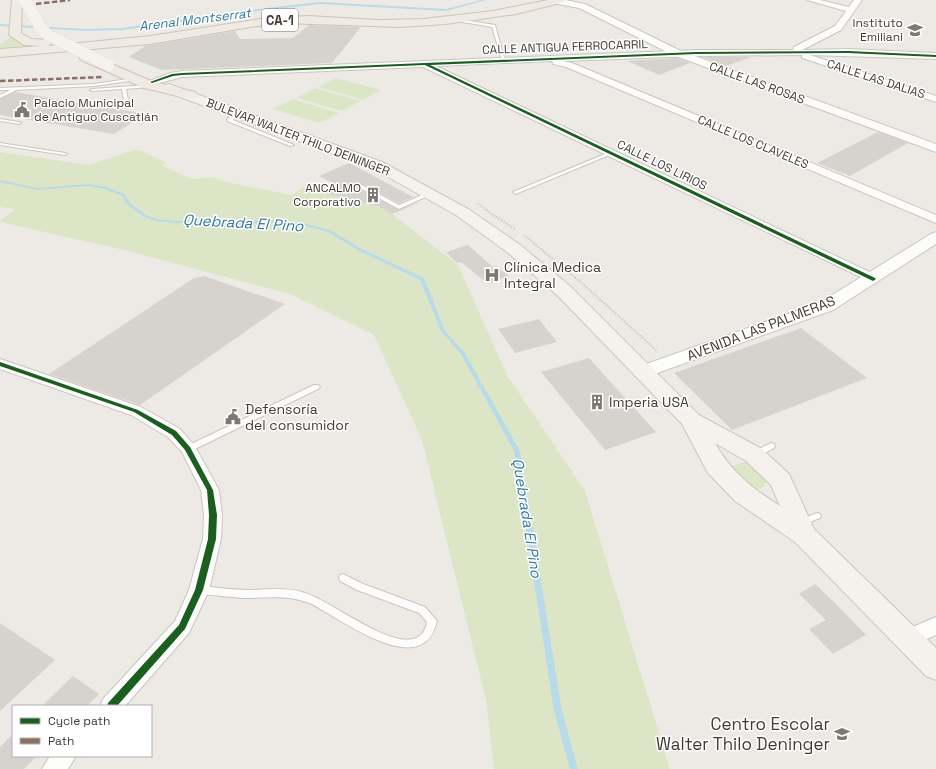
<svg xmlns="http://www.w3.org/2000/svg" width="936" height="769" font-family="'Space Grotesk',sans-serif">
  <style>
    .green { fill: #dce6c7 }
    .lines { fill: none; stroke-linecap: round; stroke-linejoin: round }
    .stream { fill: #b8dae9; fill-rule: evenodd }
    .building { fill: #d6d3cf }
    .service-casing { stroke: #c9c6c2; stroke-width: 2 }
    .minor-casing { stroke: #c9c6c2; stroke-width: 2 }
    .tertiary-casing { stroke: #c9c6c2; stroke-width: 2 }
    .secondary-casing { stroke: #ccc6be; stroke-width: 2 }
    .primary-casing { stroke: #cec4b4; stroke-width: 2 }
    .path-far1 { stroke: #cbc9c6; stroke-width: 1.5; stroke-dasharray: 1 1; stroke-linecap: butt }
    .path { stroke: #cbc9c6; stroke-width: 2; stroke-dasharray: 1.5 1.5; stroke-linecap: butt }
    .service { fill: #fcfcfb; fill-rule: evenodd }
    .minor { fill: #fcfcfb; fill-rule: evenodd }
    .tertiary { fill: #fcfcfb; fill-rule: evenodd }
    .secondary { fill: #f5f2ed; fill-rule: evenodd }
    .primary { fill: #efeae3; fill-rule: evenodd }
    .secondary-bridge-casing { stroke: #ccc6be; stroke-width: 12; stroke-linecap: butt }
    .secondary-bridge { stroke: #f5f2ed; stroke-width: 12 }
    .quiet { stroke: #8d6e63; stroke-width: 2.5; stroke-dasharray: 5.5 2.5; stroke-linecap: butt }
    .cycleway-casing { stroke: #fff; stroke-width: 2 }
    .cycleway { fill: #1b5e20; fill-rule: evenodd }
    .labels { text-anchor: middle; stroke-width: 3; stroke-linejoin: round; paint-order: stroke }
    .far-poi-label { font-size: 12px; fill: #413b34; stroke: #fff; text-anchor: end }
    .far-street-label { font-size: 12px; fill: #413b34; stroke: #fff }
    .far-water-label { font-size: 13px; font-style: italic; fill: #337a9e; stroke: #fff }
    .shield { fill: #fff; stroke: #7a7671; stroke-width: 1 }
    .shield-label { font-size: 13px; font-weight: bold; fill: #413b34 }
    .poi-label { font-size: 14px; fill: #413b34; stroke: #fff; text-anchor: start }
    .street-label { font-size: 14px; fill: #413b34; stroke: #fff }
    .water-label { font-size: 15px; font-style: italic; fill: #337a9e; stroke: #fff }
    .near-poi-label { font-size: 17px; fill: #413b34; stroke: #fff; text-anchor: end }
  </style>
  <rect width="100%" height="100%" fill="#edeae6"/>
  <path class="green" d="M12,36L40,44L104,43L0,49V44Z
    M336,78L381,90L363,100L318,87Z
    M315,88L361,101L342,111L296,98Z
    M293,99L339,113L319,123L273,109Z
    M137,149L165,162L163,166L192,179L214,177L226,182L292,195L303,187L378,206L392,214L458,265L507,375L585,491L670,769H494L486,700L422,440L374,335L290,294L124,250L0,222V220L16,209L0,207V152L88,165Z
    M744,462L750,463L768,481C764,489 758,489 750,489L731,468L734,465Z"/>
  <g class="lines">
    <path class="stream" d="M482,0H486L446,11L320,4L250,12L122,30L86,31L0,26V24L86,29L122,28L250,10L320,2L446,9Z
      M0,180L37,188L88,184L107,187L124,194L130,203L146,215L157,219L176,221L198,220L229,224L267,220L303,223L330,230L362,249L424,278L445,331L465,353L520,451L562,711L578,769H570L554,711L514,451L461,354L441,331L420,280L360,251L328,232L303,225L267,222L229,226L198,222L176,223L156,221L144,217L128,205L122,196L105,189L88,186L37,190L0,182Z"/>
  </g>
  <path class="building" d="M309,25L361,27L332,63L162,70L129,57L145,46L235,31L240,39L293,38Z
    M703,57H751L726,66Z
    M677,58L690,63L659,75L627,61Z
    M16,92L56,99L146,114L114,134L0,115V99Z
    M878,132L908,143L850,176L817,163Z
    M349,163L413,197L399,203L363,184L358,186L359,189L398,210L421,202L392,214L378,206L325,193L340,187L319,176Z
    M468,245L493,267L496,266L509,276L488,284L461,262L457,263L446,252Z
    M204,276L285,304L140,405L49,374L194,278Z
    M539,319L557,342L515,353L498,329Z
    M801,328L867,378L732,430L674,373Z
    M589,358L656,432L605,450L541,372Z
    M815,584L836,604L866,635L833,654L809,629L826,620L799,594Z
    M0,623L55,660L0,711Z
    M73,676L99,694L87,706H42Z
    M13,734V756H37L24,769H0V747Z"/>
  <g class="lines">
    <defs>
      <path id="service" d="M458,19L495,25L505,61L502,60L492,27L457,21Z
        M135,78L137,79L136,80L94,86L15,90V91L0,98V95L10,90H0V88L94,84Z
        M147,85L149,86L148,87L126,89L129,106L127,107L125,106L122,89L92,91L90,90L92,89Z
        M223,107H227L235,117V118L233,120L294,145L290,146L227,121V119L230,118L223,108Z
        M0,119L19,122L21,123L19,124L0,121Z
        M0,143L65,153L67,154L65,155L0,145Z
        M610,152L614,153L518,193L516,194L513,192Z
        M362,185L399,205L429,192H433L434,193L399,209L360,188L359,187Z
        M314,385H318L320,387L318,389L191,451H185L184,449L185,447Z
        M771,443L774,444L775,446L774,448L759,456H753L752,454L753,452Z
        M817,513L820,514L821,516L820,518L802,525L799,524L798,522L799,520Z
        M343,574L363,584L425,607L437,621C435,628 432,638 425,642C399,663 336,617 312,604C289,594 267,598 243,598C228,597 214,595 199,594L196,593L195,590L196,587L199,586C215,587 231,590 247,590C266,590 284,587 302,592C330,599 392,652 418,637C423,634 426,628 427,622L419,613L357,590L340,581L339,578L340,575Z"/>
      <path id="minor" d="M807,0H820L849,7L854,0H862L841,30L802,50L848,49L936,53V59L810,55L936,96V102L802,58V55L696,56L563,61L572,63L936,215V223L566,67L553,64L552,61L436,66L878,276L879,279L873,283L423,67L182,77L152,85L148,82L170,73L182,71L696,50H793L794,47L835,26L846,11Z
        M0,359L141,407L180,429L194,445L219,490L222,515L221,539L209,590L189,633L125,706H100L103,699L175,621L189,590L203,539L204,515L201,490L182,452L168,437L131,415L0,369Z
        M936,617V635L906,648L899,645L896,639L899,633Z
        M50,756H76L68,769H42Z"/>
      <path id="tertiary" d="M552,0H565L585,4L681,51L936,144V152L673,55L579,8L553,3Z
        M936,232V244L833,310L649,376L642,378L635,376L633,372L635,368L821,302L931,234Z"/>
      <path id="secondary" d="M169,84L382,162L468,209L519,244L571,287L699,415L762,449L789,474L814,529L936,648V680L926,676L795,542L735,501L708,473L682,424L557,295L507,252L456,215L372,168L164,91L163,88L164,85ZM715,443L746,461L771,485L780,506C752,488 731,472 715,443Z"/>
      <path id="primary" d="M12,0H22L21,33L31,39L49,40L51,43L49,46L150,36L267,18L308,16L378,20L423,19L493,11L548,0H565L564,2L516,14L446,24L400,27L284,23L250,27L150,44L0,57V49L40,46L24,45L9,35Z
        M85,53L154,82L195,92L197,95L195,98L190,99L144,88L81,60L79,57L81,54Z"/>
    </defs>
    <use href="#service" class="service-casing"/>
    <use href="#minor" class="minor-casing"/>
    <use href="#tertiary" class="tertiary-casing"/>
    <use href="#secondary" class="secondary-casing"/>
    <use href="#primary" class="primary-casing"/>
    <path class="path-far1" d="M477,203L488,211"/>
    <path class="path" d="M486,210L516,230
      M524,235L584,285L657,351"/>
    <use href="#service" class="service"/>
    <use href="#minor" class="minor"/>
    <use href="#tertiary" class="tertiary"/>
    <use href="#secondary" class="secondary"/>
    <use href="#primary" class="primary"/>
    <defs>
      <path id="secondary-bridge" d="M25,0L41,28L48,35L108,65"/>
    </defs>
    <use href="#secondary-bridge" class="secondary-bridge-casing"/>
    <use href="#secondary-bridge" class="secondary-bridge"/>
    <path class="quiet" d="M36,4L70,0
      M0,81L104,77"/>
    <defs>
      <path id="cycleway" d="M848,51L936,55V57L848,53L696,54L430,65L875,278L876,279L873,281L425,65L182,75L173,76L152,83L150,82L172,74L182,73L696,52Z
        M0,362L138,410L176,431L190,447L213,490L217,515L216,539L203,590L185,629L117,706H107L108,703L179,625L195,590L208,539L209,515L207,490L185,450L172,435L134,412L0,366Z"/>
    </defs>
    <use href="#cycleway" class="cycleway-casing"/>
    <use href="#cycleway" class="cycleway"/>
  </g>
  <defs>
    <symbol id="school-bare" viewBox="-9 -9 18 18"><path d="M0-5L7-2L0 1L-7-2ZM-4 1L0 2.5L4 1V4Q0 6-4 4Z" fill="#7d7872" stroke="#fff" stroke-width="2.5" paint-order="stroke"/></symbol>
    <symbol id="civic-bare" viewBox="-9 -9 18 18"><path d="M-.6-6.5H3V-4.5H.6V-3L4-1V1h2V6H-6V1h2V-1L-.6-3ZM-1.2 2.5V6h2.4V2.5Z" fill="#7d7872" stroke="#fff" stroke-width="2.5" paint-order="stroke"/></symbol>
    <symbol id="building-bare" viewBox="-9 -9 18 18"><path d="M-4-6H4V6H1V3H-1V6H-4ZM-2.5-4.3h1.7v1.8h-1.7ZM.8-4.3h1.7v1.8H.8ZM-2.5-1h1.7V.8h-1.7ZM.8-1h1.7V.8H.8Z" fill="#7d7872" stroke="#fff" stroke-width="2.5" paint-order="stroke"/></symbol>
    <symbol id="hospital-bare" viewBox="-9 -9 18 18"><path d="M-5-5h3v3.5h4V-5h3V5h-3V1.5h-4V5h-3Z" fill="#7d7872" stroke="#fff" stroke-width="2.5" paint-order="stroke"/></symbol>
  </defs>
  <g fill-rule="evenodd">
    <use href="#school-bare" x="904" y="19" width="22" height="22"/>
    <use href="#civic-bare" x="11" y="99" width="22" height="22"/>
    <use href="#building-bare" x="362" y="184" width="22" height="22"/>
    <use href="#hospital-bare" x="481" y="264" width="22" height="22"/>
    <use href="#building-bare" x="586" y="391" width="22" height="22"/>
    <use href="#civic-bare" x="222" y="406" width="22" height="22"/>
    <use href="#school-bare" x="831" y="723" width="22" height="22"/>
  </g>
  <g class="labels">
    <g class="far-poi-label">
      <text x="903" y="27">Instituto<tspan x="903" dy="14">Emiliani</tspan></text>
      <text x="34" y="107" text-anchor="start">Palacio Municipal<tspan x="34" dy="14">de Antiguo Cuscatlán</tspan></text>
      <text x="361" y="192">ANCALMO<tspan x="361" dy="14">Corporativo</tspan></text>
    </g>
    <g class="far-street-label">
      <text transform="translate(565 47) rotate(-2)" y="4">CALLE ANTIGUA FERROCARRIL</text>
      <text transform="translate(876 79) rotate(18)" y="4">CALLE LAS DALIAS</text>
      <text transform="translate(757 83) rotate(20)" y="4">CALLE LAS ROSAS</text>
      <text transform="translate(298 137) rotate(21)" y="4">BULEVAR WALTER THILO DEININGER</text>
      <text transform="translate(753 142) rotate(23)" y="4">CALLE LOS CLAVELES</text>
      <text transform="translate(662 165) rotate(26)" y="4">CALLE LOS LIRIOS</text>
    </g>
    <g class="far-water-label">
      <text transform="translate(195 19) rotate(-7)" y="5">Arenal Montserrat</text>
    </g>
    <rect class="shield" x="262" y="9" width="36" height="22" rx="3"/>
    <g class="shield-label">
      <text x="280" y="25">CA-1</text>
    </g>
    <g class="poi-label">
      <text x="504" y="272">Clínica Medica<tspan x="504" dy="16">Integral</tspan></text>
      <text x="609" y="407">Imperia USA</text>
      <text x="245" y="414">Defensoría<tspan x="245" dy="16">del consumidor</tspan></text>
    </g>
    <g class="street-label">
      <text transform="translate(761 328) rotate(-21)" y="5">AVENIDA LAS PALMERAS</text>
    </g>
    <g class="water-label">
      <text transform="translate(243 223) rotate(3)" y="5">Quebrada El Pino</text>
      <text transform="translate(527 518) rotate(81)" y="5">Quebrada El Pino</text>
    </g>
    <g class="near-poi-label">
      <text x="830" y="730">Centro Escolar<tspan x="830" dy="20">Walter Thilo Deninger</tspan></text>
    </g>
  </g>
  <rect x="12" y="705" width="140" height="52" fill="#ffffff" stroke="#b3b1ae"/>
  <rect x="20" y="718" width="20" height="6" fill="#1b5e20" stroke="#b3b1ae"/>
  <text x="48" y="725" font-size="12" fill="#413b34">Cycle path</text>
  <rect x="20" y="738" width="20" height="6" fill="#8d6e63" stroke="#b3b1ae"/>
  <text x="48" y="745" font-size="12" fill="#413b34">Path</text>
</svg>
